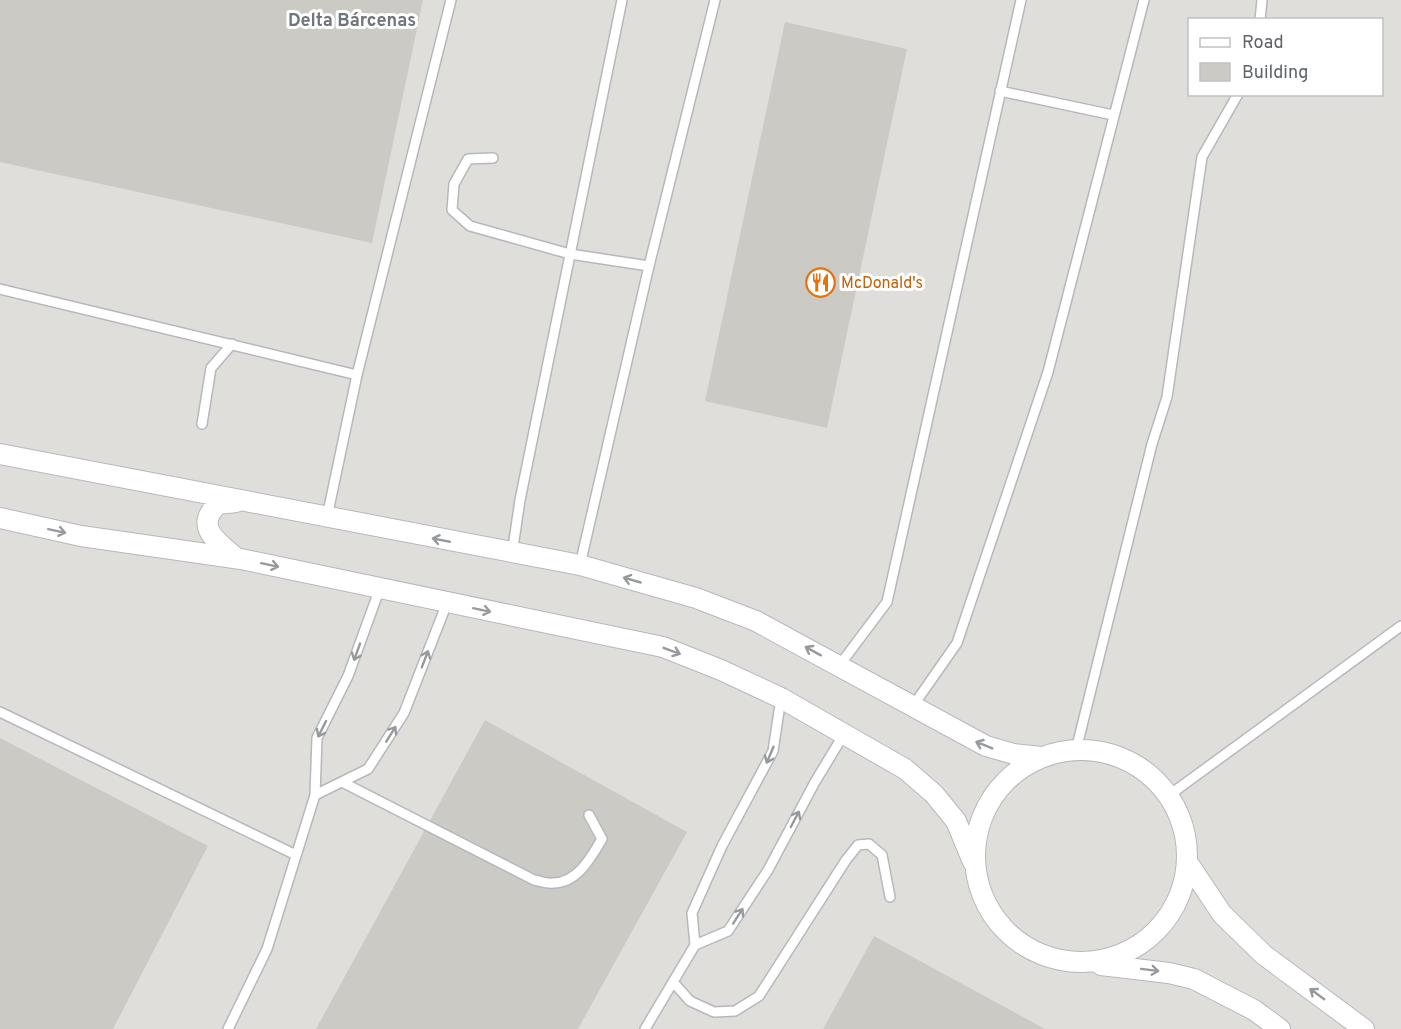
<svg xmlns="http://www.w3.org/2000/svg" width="1401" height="1029" font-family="Overpass,sans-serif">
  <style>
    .industrial { fill: #e0deda; fill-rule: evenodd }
    .building { fill: #cccac5 }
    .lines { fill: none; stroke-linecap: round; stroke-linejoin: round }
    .lane-casing { stroke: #b5b8bc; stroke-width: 12 }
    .street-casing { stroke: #b5b8bc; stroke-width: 22 }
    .lane { stroke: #fff; stroke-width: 9 }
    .street { stroke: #fff; stroke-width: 20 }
    .oneway { stroke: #979a9d }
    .labels { text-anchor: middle; stroke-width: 6; stroke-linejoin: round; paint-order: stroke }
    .food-label { font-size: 16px; fill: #c56008; stroke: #fff; text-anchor: start }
    .neighbourhood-label { font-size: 18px; font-weight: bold; fill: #70757a; stroke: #fff }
  </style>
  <rect width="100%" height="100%" fill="#f1efe8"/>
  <path class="industrial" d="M0,0H1401V1029H0ZM1190,20H1382V94H1190Z"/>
  <path class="building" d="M0,0H423L372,243L0,162Z
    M785,22L907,49L827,428L705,401Z
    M485,720L687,832L578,1029H316Z
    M0,738L208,846L113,1029H0Z
    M874,936L1045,1029H823Z"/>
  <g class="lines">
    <defs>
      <path id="lane" d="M1260,20L1262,0
        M1000,91L1113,115
        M493,158L468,159L454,184L452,210L470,226L570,254L649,266
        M0,289L357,375
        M202,424L211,368L232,344
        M327,517L357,375L451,0
        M512,554L520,500L622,0
        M580,565L649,266L715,0
        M839,666L887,602L1021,0
        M913,706L957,643L1048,372L1144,0
        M0,712L296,855
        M1076,750L1152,444L1167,397L1202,157L1238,94
        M342,782L534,880C540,881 547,884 553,883C577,883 591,858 602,839L589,815
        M315,795L368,769L404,713L447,603
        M1168,796L1401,626
        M695,945L692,913L722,846L773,751L781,698
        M673,982L690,1001L714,1012L735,1011L759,996L846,860L858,845L869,844L882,855L890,897
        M228,1029L267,949L315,795L317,738L348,676L380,588
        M645,1029L695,945L728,931L768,870L815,782L844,734"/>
      <path id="street" d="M0,454L580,565L696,598L756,621L986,746L1014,754L1041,757
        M0,518L81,536L241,559L663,647L721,670L781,698L905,769L934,794L956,821L973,862
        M236,558C218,542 193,527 218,504L236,502
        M975 856a106 106 0 1 1 212 0a106 106 0 1 1-212 0Z
        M1188,863L1222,914L1264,955L1364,1029
        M1101,965L1169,973L1194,979L1254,1010L1280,1029"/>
    </defs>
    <use href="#lane" class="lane-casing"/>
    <use href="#street" class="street-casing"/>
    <use href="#lane" class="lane"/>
    <use href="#street" class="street"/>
  </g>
  <defs><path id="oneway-shaft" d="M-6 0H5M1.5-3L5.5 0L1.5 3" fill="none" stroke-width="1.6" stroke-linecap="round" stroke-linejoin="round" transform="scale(1.5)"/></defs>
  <g class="oneway">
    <use href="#oneway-shaft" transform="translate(57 531) rotate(12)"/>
    <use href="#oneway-shaft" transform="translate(441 540) rotate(-169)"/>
    <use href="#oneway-shaft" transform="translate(270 565) rotate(12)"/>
    <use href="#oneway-shaft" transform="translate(632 580) rotate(-164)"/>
    <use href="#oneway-shaft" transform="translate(482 610) rotate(12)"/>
    <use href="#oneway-shaft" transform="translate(672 651) rotate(21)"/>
    <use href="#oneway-shaft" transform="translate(813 651) rotate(-151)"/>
    <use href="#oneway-shaft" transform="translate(357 652) rotate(110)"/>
    <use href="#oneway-shaft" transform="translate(425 659) rotate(-69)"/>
    <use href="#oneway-shaft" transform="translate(322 729) rotate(117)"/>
    <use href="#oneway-shaft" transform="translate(391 734) rotate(-58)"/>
    <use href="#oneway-shaft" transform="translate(984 745) rotate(-158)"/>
    <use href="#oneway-shaft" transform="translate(770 755) rotate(113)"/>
    <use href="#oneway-shaft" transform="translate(795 819) rotate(-62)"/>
    <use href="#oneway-shaft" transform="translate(738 916) rotate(-57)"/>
    <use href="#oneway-shaft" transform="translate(1150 970) rotate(7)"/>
    <use href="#oneway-shaft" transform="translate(1317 994) rotate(-144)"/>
  </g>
  <defs>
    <symbol id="restaurant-ring" viewBox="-11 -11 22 22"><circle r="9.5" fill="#fff" stroke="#e8710a" stroke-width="1.5"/><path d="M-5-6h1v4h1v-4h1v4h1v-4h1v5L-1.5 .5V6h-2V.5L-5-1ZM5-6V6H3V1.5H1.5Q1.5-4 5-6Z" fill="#e8710a"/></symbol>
  </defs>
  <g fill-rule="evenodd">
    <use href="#restaurant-ring" x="804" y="266" width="33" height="33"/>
  </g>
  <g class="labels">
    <g class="food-label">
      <text x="841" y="288">McDonald's</text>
    </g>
    <g class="neighbourhood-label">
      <text x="352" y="26">Delta Bárcenas</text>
    </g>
  </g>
  <rect x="1188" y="18" width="195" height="78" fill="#ffffff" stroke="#bfc1c3" stroke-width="1.5"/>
  <rect x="1200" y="38" width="30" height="9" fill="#ffffff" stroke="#bfc1c3" stroke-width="1.5"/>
  <text x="1242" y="48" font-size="18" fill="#5f6368">Road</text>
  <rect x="1200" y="63" width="30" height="18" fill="#cccac5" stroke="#bfc1c3" stroke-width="1.5"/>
  <text x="1242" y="78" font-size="18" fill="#5f6368">Building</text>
</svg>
